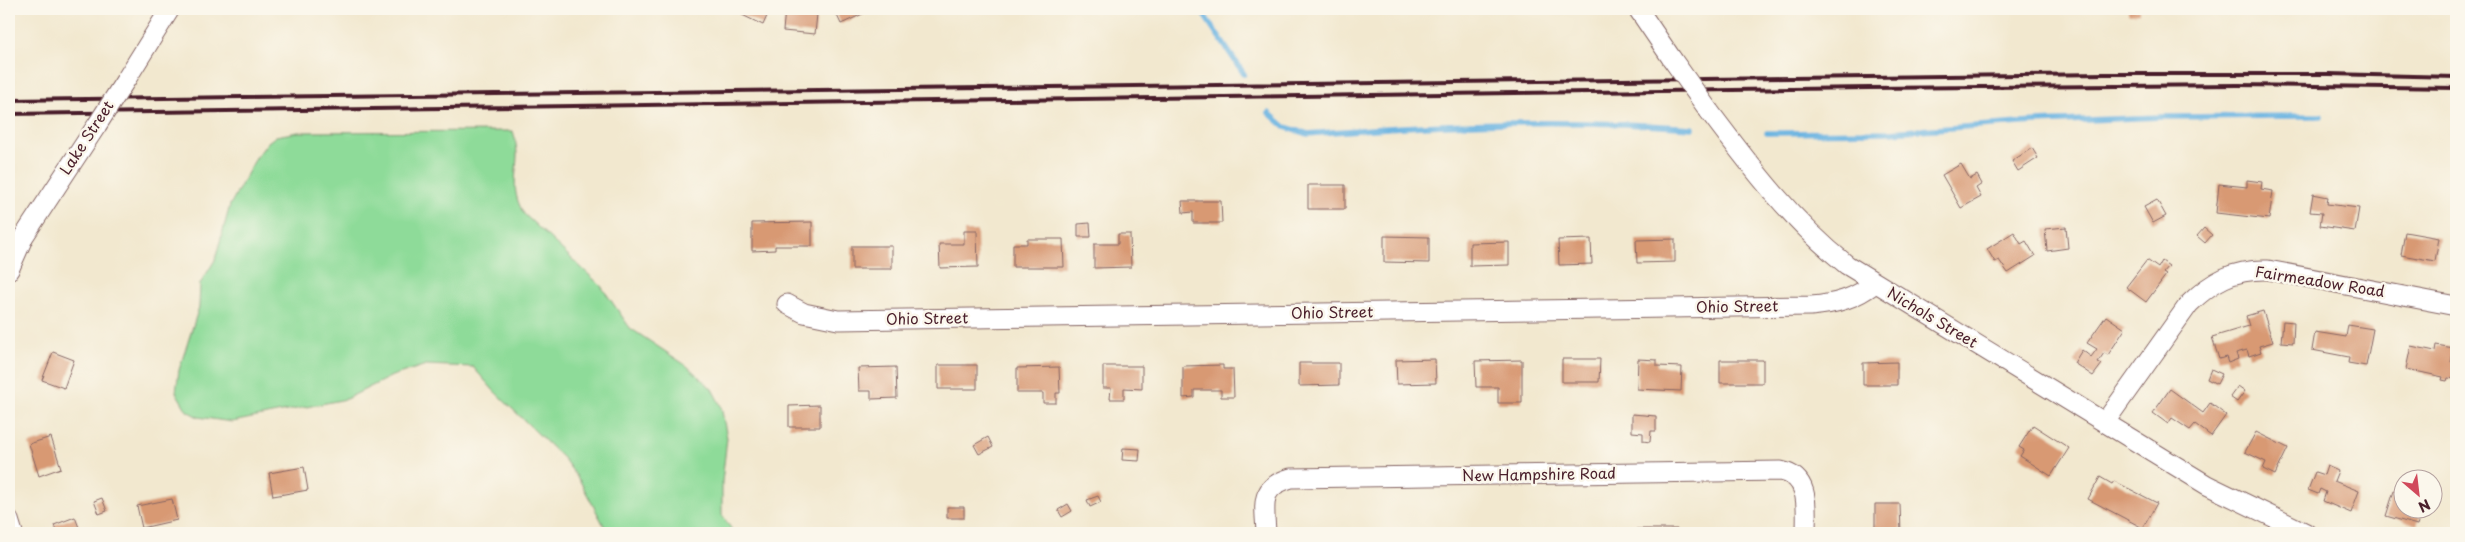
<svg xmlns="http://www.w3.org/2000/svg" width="2465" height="542" font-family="'Playpen Sans',sans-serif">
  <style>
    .green { fill: #8edb99; stroke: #6c7d62 }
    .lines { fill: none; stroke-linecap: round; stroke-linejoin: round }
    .stream { stroke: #69b3e1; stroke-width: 5.5 }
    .building { fill: #d89973 }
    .minor-casing { stroke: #856564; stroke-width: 21 }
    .minor { stroke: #fff; stroke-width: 19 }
    .rail { stroke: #4a1f2b; stroke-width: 4 }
    .minor-bridge-casing { stroke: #856564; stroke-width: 21; stroke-linecap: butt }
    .minor-bridge { stroke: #fff; stroke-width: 19 }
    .labels { text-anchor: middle; stroke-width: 5; stroke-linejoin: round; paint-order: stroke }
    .street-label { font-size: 15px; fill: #4a1f2b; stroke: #fbf7ec }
  </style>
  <rect width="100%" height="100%" fill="#fbf7ec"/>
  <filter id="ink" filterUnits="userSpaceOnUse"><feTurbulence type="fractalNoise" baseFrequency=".02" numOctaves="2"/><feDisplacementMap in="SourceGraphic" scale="10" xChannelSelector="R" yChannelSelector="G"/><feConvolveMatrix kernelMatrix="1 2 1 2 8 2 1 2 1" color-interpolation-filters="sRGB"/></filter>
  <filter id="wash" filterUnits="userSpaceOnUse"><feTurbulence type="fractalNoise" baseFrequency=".0096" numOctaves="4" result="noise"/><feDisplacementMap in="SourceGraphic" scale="20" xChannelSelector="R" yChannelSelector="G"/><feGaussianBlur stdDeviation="1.12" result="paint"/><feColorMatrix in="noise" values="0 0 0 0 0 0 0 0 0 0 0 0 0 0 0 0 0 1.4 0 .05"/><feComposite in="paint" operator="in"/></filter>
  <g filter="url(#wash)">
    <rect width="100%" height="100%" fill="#f2e8cf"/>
    <path class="green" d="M513,131C515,139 517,147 517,155C516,179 511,192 524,214L601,286L630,328L687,366L712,389L721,406L727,438L722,482V515L734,533H608L580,481L564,459L495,392L473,367L426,365L392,376L346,399L232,422L198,417L187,411L176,392L179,370L199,307L200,284L215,260L230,205L256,158L268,142L276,136L298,132Z"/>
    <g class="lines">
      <path class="stream" d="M1200,9L1244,74
        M1269,113L1285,127L1308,134C1435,123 1565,118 1692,128
        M1767,133L1890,132L2036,122L2162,117L2321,116"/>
    </g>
    <g id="blocks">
      <path class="building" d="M738,9H770L763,25L736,12Z
        M785,9H809V14H817L815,34L783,31Z
        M834,9H868L869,11L841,24Z
        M2128,9H2140V13L2128,14Z
        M2032,148L2038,158L2018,171L2012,161Z
        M1961,164L1970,179L1977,175L1982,184L1976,188L1981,197L1961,208L1942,175Z
        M2247,180L2262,182L2261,189L2273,191L2269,219L2216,213L2219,184L2247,187Z
        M1308,185H1345V209H1308Z
        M2313,194L2328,197L2327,204L2359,208L2355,231L2320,226L2322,213L2310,212Z
        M2157,200L2166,216L2153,223L2144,207Z
        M1182,201H1221L1222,223H1193V212L1183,213Z
        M812,222V246H775V250L752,251V223Z
        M1090,223L1091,237H1078V224Z
        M2066,227L2068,248L2047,251L2045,229Z
        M2204,228L2212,235L2205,243L2197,236Z
        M964,231H977L978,267L940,268L939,244H964Z
        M2014,232L2021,244L2026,241L2035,256L2008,273L1999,260L1995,262L1987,249Z
        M2405,232L2439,238L2435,261L2401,255Z
        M1118,234H1130L1131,267L1094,268V244H1118Z
        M1384,236L1429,237V263L1384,262Z
        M1027,239H1063L1064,267H1013V244H1027Z
        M1591,239L1592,264L1559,265L1558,240Z
        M1675,239V262L1637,263L1636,240Z
        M1509,242V265L1470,266V243Z
        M852,246H892V269H852Z
        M2147,260L2158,268L2162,261L2169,266L2163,273L2166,275L2146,302L2126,287Z
        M2263,311L2273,342L2259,346L2261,352L2249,356L2247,350L2236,353L2238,359L2228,363L2226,357L2219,359L2212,337L2249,326L2246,316Z
        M2106,316L2125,329L2108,355L2104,353L2098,362L2102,364L2093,376L2074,363L2082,350L2091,357L2097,349L2087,343Z
        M2283,321L2294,322L2293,343L2281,342Z
        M2348,325L2373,329L2366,366L2348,363L2349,357L2312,350L2315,332L2346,337Z
        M2436,345L2454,348L2451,362L2456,363V379L2448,378L2447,381L2442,380L2443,377L2406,369L2411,346L2435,351Z
        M53,352L74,360L64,388L42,380Z
        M1435,359L1436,383L1397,384L1396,360Z
        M1562,359H1600L1599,382H1562Z
        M1638,359L1657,360V366L1682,367L1681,391L1637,389Z
        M1522,360V403H1498V387H1476L1475,361Z
        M1720,360H1763V383H1720Z
        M1897,362V385H1863V363Z
        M1299,363H1339V385L1299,386Z
        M938,365H977V389H938Z
        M1223,365V369H1233L1234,397H1221V390H1194V397L1183,398V366Z
        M1103,366H1142V389L1124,388V399H1110L1111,388H1103Z
        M896,367L897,398L871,399V391H859L858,368Z
        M1059,367L1060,393H1056V403H1043V393H1017V368Z
        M2211,369L2222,374L2217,384L2207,379Z
        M2238,386L2245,391L2237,402L2230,397Z
        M2170,389L2203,413L2210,403L2226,415L2211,436L2195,424L2190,430L2172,418L2168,424L2153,413Z
        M820,405V427H789V406Z
        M1632,414L1656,416V431H1651L1650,442L1643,441V433L1632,432Z
        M2033,425L2069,448L2051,476L2020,456L2024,450L2019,447Z
        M2256,432L2288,448L2275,475L2263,469L2266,462L2245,452Z
        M51,437L61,468L39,476L29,444Z
        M988,437L993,447L979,454L974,445Z
        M1123,448L1140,449L1139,461L1122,460Z
        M2327,466L2338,471L2334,481L2359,491L2351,513L2323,501L2326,492L2320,489L2318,494L2308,490L2315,472L2324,475Z
        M304,467L308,490L273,496L269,473Z
        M2100,477L2112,484L2114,481L2157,503L2143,528L2088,499Z
        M2394,491L2402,494V510H2422L2417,525L2386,516Z
        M1098,496L1101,502L1090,507L1087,500Z
        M102,498L107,511L99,514L94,501Z
        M172,499L177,520L142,528L137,506Z
        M1068,504L1072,511L1062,517L1058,510Z
        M1875,504H1900L1901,533H1875Z
        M947,507H964V518H947Z
        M75,517L81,533H57L54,525Z
        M1636,529H1677V533H1636Z"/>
    </g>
  </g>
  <g filter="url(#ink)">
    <use href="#blocks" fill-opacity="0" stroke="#856564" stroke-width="1"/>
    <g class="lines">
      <defs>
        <path id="minor" d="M1638,9L1672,59
          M127,78L170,9
          M1709,111C1751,167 1792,221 1847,265L2207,485L2306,533
          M9,270L24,236L97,125
          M787,304L804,313L838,320L1811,306C1836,304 1856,298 1875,283
          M2105,422L2189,304C2212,281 2234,269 2268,270L2456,306
          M9,520L13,533
          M1266,533C1265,505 1258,487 1291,478L1781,471C1811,477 1806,509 1806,533"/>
      </defs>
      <use href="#minor" class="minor-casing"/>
      <use href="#minor" class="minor"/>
      <path class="rail" d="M9,100L2105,74H2329L2456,77
        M9,114L1869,88L2238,85L2456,88"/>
      <defs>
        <path id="minor-bridge" d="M1672,59L1709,111
          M97,125L127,78"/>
      </defs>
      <use href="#minor-bridge" class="minor-bridge-casing"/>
      <use href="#minor-bridge" class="minor-bridge"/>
    </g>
  </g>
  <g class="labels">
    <g class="street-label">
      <text transform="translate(87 138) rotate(-57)" y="5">Lake Street</text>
      <text transform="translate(2320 282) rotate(9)" y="5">Fairmeadow Road</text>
      <text transform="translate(1737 307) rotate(-1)" y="5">Ohio Street</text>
      <text transform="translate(1332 313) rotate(-1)" y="5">Ohio Street</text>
      <text transform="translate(1932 318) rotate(31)" y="5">Nichols Street</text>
      <text transform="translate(927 319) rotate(-1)" y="5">Ohio Street</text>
      <text transform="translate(1539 475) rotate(-1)" y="5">New Hampshire Road</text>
    </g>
  </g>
  <rect width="2465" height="542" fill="none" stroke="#fbf7ec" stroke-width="30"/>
  <g transform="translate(2418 494) rotate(152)"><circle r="24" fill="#fbf7ec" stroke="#b4a19f"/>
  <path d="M0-4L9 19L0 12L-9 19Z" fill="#d1495b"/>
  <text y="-8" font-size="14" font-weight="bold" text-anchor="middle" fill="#4a1f2b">N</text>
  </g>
</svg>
